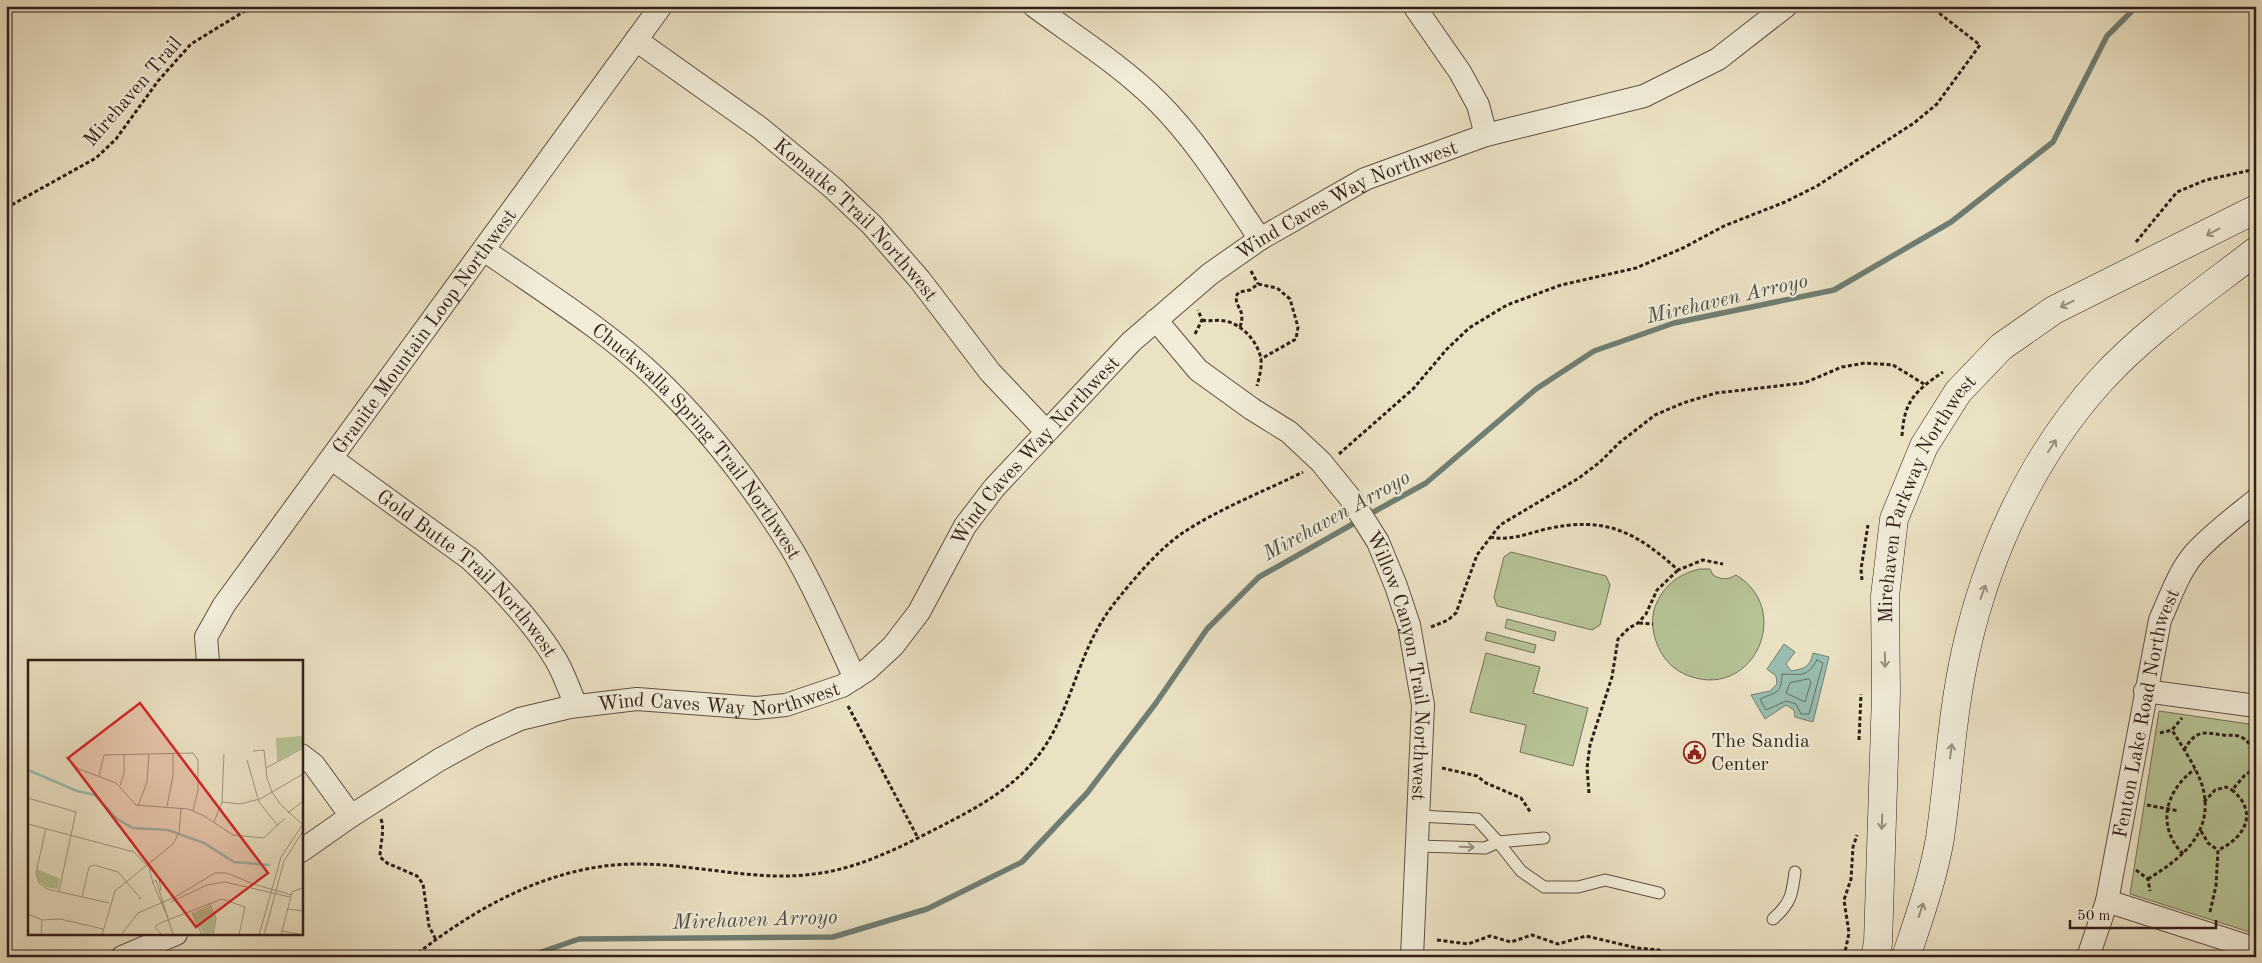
<svg xmlns="http://www.w3.org/2000/svg" width="2262" height="963" font-family="'Old Standard TT',serif">
  <style>
    .green { fill: #b6c395; stroke: #737156 }
    .water { fill: #99beb1; stroke: #6f7e74 }
    .lines { fill: none; stroke-linecap: round; stroke-linejoin: round }
    .shore { stroke: #646e64; stroke-width: 1 }
    .stream { stroke: #6f7e74; stroke-width: 5.5 }
    .lane-casing { stroke: #5f5043; stroke-width: 13 }
    .street-casing { stroke: #5f5043; stroke-width: 24 }
    .secondary-casing { stroke: #301f18; stroke-width: 29 }
    .path { stroke: #301f18; stroke-width: 3; stroke-dasharray: 4 2.5; stroke-linecap: butt }
    .lane { stroke: #f2ecd9; stroke-width: 11 }
    .street { stroke: #f2ecd9; stroke-width: 22 }
    .secondary { stroke: #f2ecd9; stroke-width: 28 }
    .oneway { stroke: #9b9082 }
    .labels { text-anchor: middle; stroke-width: 4.5; stroke-linejoin: round; paint-order: stroke }
    .street-label { font-size: 20px; fill: #301f18; stroke: #f2ecd9 }
    .poi-label { font-size: 20px; fill: #301f18; stroke: #f2ecd9; text-anchor: start }
    .water-label { font-size: 21px; font-style: italic; fill: #504f46; stroke: #f2ecd9 }
    .inset-river { fill: none; stroke: #99beb1; stroke-width: 2.5 }
    .inset-road { fill: none; stroke: #a0947f; stroke-width: 1 }
    .view { fill: #d62828; fill-opacity: 0.15; stroke: #d62828; stroke-width: 2.5 }
    .inset-edge { fill: none; stroke: #301f18; stroke-width: 2.5 }
  </style>
  <rect width="100%" height="100%" fill="#ebe2c4"/>
  <filter id="stains"><feTurbulence type="fractalNoise" baseFrequency=".004" numOctaves="4"/><feColorMatrix values="0 0 0 0 .2 0 0 0 0 .09 0 0 0 0 .02 0 0 0 .5 -.17"/></filter>
  <radialGradient id="worn" r=".72"><stop offset=".6" stop-color="#630" stop-opacity="0"/><stop offset="1" stop-color="#630" stop-opacity=".3"/></radialGradient>
  <path class="green" d="M1511,552L1606,576L1610,585L1600,625L1592,630L1497,606L1494,597L1504,557Z
    M1700,569H1710L1713,575C1722,580 1727,580 1736,575C1793,609 1755,697 1692,677C1680,673 1671,667 1664,657C1655,644 1650,627 1654,610C1661,588 1677,574 1700,569Z
    M1507,619L1556,632L1554,641L1505,628Z
    M1487,632L1536,645L1534,653L1485,640Z
    M1486,653L1540,667L1533,693L1588,708L1573,766L1520,752L1526,725L1470,712Z
    M2159,711L2256,725V934L2130,894Z"/>
  <path class="water" d="M1784,644L1795,652L1786,664L1791,671C1804,669 1810,667 1813,653L1829,657L1813,722L1795,717L1794,710L1786,705L1765,719L1751,695L1770,691L1777,684L1776,676L1767,669Z"/>
  <g class="lines">
    <path class="shore" d="M1817,660L1823,663L1809,714H1801L1796,704L1786,701L1766,710L1760,699C1777,691 1781,695 1782,674C1798,674 1807,679 1817,660Z
      M1809,679L1811,682L1805,702L1786,693L1790,683Z"/>
    <path class="stream" d="M1368,515L1426,483L1536,389L1594,351L1674,323L1834,290L1951,222L2053,142L2107,36L2137,6
      M527,957L579,939L833,937L927,909L1022,862L1087,793L1156,703L1207,629L1259,577L1360,520"/>
    <defs>
      <path id="lane" d="M1498,842L1521,871L1544,887H1578L1605,880L1659,893
        M1498,842L1544,838
        M1418,846L1485,848L1498,842L1477,819L1419,816
        M1773,919C1791,903 1792,895 1795,872"/>
      <g id="street">
        <path d="M1034,6C1076,37 1121,65 1158,102C1198,142 1228,192 1260,239"/>
        <path d="M1414,6L1460,72L1478,105L1486,135"/>
        <path id="s1" d="M636,40L760,128L833,188L872,225L920,280L990,372L1046,431"/>
        <path id="s2" d="M484,250C541,290 606,330 656,378C708,428 752,485 790,546C814,585 835,636 855,678"/>
        <path id="s3" d="M1156,320L1198,370L1252,409L1289,432L1321,462L1351,499L1378,542L1396,586L1409,625L1423,705L1412,957"/>
        <path id="s4" d="M332,459L470,559C502,589 533,622 556,660C564,674 570,691 576,706"/>
        <path id="s5" d="M208,662L206,637L224,605L661,6"/>
        <path d="M2145,691L2256,706"/>
        <path d="M301,755L314,765L351,816"/>
        <path id="s6" d="M301,851L351,816L439,760L481,737L520,719L570,707L637,699L756,708L786,705L842,686L867,670L893,646L919,612L965,526L994,488L1131,342L1210,274L1260,239L1365,179L1486,135L1644,96L1718,59L1786,6"/>
        <path d="M2107,901L2256,949"/>
        <path d="M122,957L176,934"/>
        <path id="s7" d="M2088,957L2107,901L2160,620C2170,598 2178,573 2194,554C2212,534 2235,517 2256,500"/>
      </g>
      <g id="secondary">
        <path id="s8" d="M1875,957L1878,943L1886,694L1885,596L1894,519L1924,446L1958,392L2001,347L2054,310L2256,209"/>
        <path d="M1906,957C1919,918 1933,879 1940,838C1949,776 1952,712 1966,650C1988,552 2033,455 2101,380C2146,331 2203,292 2256,251"/>
      </g>
    </defs>
    <use href="#lane" class="lane-casing"/>
    <use href="#street" class="street-casing"/>
    <use href="#secondary" class="secondary-casing"/>
    <path class="path" d="M6,208L96,158L116,139L158,81L191,44L253,6
      M2136,242L2177,192L2206,180L2256,169
      M1251,271L1258,284
      M1202,320C1210,322 1217,319 1225,321C1242,324 1258,342 1261,359C1262,368 1259,378 1257,386
      M1240,327C1246,309 1236,310 1236,296L1239,292L1250,290L1258,284L1277,288L1290,299L1298,327L1296,339L1261,359
      M1195,334L1202,320L1198,310
      M1902,436C1904,401 1915,391 1943,372
      M1339,454L1413,389L1447,349L1469,328L1507,305L1561,285L1636,268L1683,248L1724,226L1785,202L1817,186L1914,123L1937,104L1980,45L1930,6
      M1490,537C1511,541 1526,534 1546,529C1605,516 1635,531 1678,570L1703,560L1723,564
      M1862,580L1861,569L1868,525
      M1639,623L1653,624
      M1431,627L1448,620L1456,613L1477,555L1500,525L1579,478L1600,462L1619,443L1655,415L1683,403L1716,393L1804,383L1842,367L1865,363L1893,365L1924,384
      M848,706L918,838
      M2160,733L2172,730L2182,718
      M1859,740L1861,694
      M2184,750C2196,730 2202,732 2223,735C2230,736 2237,734 2243,738C2252,743 2252,753 2256,762
      M1442,768L1477,776L1486,783L1521,798L1531,813
      M1589,793L1587,768L1590,745L1612,677L1618,639L1629,628L1638,623L1646,614L1657,590L1678,570
      M2204,802L2215,790L2226,787L2232,790
      M2147,805L2179,811
      M381,819C385,831 380,844 380,857L387,863L417,876L423,884L429,926L436,940
      M2201,831L2208,843L2218,850
      M2183,854C2156,826 2165,791 2195,769
      M2136,870L2148,879L2150,891
      M2148,879C2182,858 2214,833 2203,788C2197,768 2183,748 2172,730
      M2210,912L2216,886L2218,850C2245,838 2259,812 2232,790L2245,775L2256,768
      M1437,940L1468,944L1490,936L1511,942L1532,935L1558,944L1586,936L1637,948L1659,950L1670,957
      M413,957C471,911 539,872 614,865C668,860 723,875 777,876C832,877 870,862 918,838C978,807 1032,784 1060,718C1078,678 1085,642 1113,605C1132,581 1156,552 1181,534C1218,509 1263,492 1303,472
      M1844,957L1849,933L1844,900L1851,879L1853,847L1857,835"/>
    <use href="#lane" class="lane"/>
    <use href="#street" class="street"/>
    <use href="#secondary" class="secondary"/>
  </g>
  <defs><path id="oneway-shaft" d="M-6 0H5M1.5-3L5.5 0L1.5 3" fill="none" stroke-width="1.6" stroke-linecap="round" stroke-linejoin="round" transform="scale(1.25)"/></defs>
  <g class="oneway">
    <use href="#oneway-shaft" transform="translate(2213 232) rotate(152)"/>
    <use href="#oneway-shaft" transform="translate(2067 304) rotate(154)"/>
    <use href="#oneway-shaft" transform="translate(2052 446) rotate(-57)"/>
    <use href="#oneway-shaft" transform="translate(1983 592) rotate(-70)"/>
    <use href="#oneway-shaft" transform="translate(1885 660) rotate(89)"/>
    <use href="#oneway-shaft" transform="translate(1951 751) rotate(-82)"/>
    <use href="#oneway-shaft" transform="translate(1882 822) rotate(92)"/>
    <use href="#oneway-shaft" transform="translate(1467 847) rotate(2)"/>
    <use href="#oneway-shaft" transform="translate(1921 910) rotate(-72)"/>
  </g>
  <defs>
    <symbol id="civic-ring" viewBox="-11 -11 22 22"><circle r="9.5" fill="#f2ecd9" stroke="#8f2418" stroke-width="1.5"/><path d="M-.6-6.5H3V-4.5H.6V-3L4-1V1h2V6H-6V1h2V-1L-.6-3ZM-1.2 2.5V6h2.4V2.5Z" fill="#8f2418"/></symbol>
  </defs>
  <g fill-rule="evenodd">
    <use href="#civic-ring" x="1682" y="740" width="25" height="25"/>
  </g>
  <g class="labels">
    <g class="street-label">
      <text transform="translate(132 91) rotate(-49)" y="7">Mirehaven Trail</text>
      <text dy="7" stroke="none"><textPath href="#s6" startOffset="1298">Wind Caves Way Northwest</textPath></text>
      <text dy="7" stroke="none"><textPath href="#s1" startOffset="285">Komatke Trail Northwest</textPath></text>
      <text dy="7" stroke="none"><textPath href="#s5" startOffset="401">Granite Mountain Loop Northwest</textPath></text>
      <text dy="7" stroke="none"><textPath href="#s2" startOffset="289">Chuckwalla Spring Trail Northwest</textPath></text>
      <text dy="7" stroke="none"><textPath href="#s6" startOffset="892">Wind Caves Way Northwest</textPath></text>
      <text dy="7" stroke="none"><textPath href="#s8" startOffset="468">Mirehaven Parkway Northwest</textPath></text>
      <text dy="7" stroke="none"><textPath href="#s4" startOffset="178">Gold Butte Trail Northwest</textPath></text>
      <text dy="7" stroke="none"><textPath href="#s3" startOffset="445">Willow Canyon Trail Northwest</textPath></text>
      <text dy="7" stroke="none"><textPath href="#s6" startOffset="458">Wind Caves Way Northwest</textPath></text>
      <text dy="7" stroke="none"><textPath href="#s7" startOffset="251">Fenton Lake Road Northwest</textPath></text>
    </g>
    <g class="poi-label">
      <text x="1711" y="747">The Sandia<tspan x="1711" dy="23">Center</tspan></text>
    </g>
    <g class="water-label">
      <text transform="translate(1727 298) rotate(-13)" y="7">Mirehaven Arroyo</text>
      <text transform="translate(1336 515) rotate(-29)" y="7">Mirehaven Arroyo</text>
      <text transform="translate(755 919) rotate(-2)" y="7">Mirehaven Arroyo</text>
    </g>
  </g>
  <g transform="translate(28 660)">
    <rect width="275" height="275" fill="#ebe2c4"/>
    <path d="M275,76V87L249,101L248,78ZM9,209L32,219L30,229L18,227L10,220ZM181,245L187,258L184,275H176L165,253Z" fill="#b6c395"/>
    <path class="inset-river" d="M0,110L49,131L67,135L89,159L105,168L140,170L176,183L206,202L242,205"/>
    <path class="inset-road" d="M225,91L236,90L239,118L244,132L252,144L275,165M37,97L51,109L88,123L108,145L160,149L176,156L205,175L236,178L257,158M219,100L231,142L250,166M238,108L275,88M71,116L76,95L165,93L170,100V130L165,151M92,126L96,113V94M0,138L48,152L31,231M194,142L212,144L232,139L275,114M110,146L119,122L121,94M139,146L145,116V93M260,153L275,141M186,162L194,142L196,94M0,164L106,192L131,218L133,231M18,168L8,213L11,223L19,229L81,243M121,208L125,223M128,220L145,275M128,220L125,223L140,258M54,237L61,207L66,205L90,212L113,239M143,242L179,225L197,222L262,237M181,243L188,258L185,275M260,249L275,251M164,252L174,275M0,254L14,260L32,259L75,269M254,271L274,275M13,275L14,260M74,275L87,231L145,184L151,173L153,148M93,275L110,253L147,237L187,213H199L225,224L264,235M134,275L127,267L132,263L194,239L217,247L211,275M231,275L253,197L275,164M236,275L256,201L275,171M253,275L264,232L275,228"/>
    <path class="view" d="M112,43L240,213L168,267L40,98Z"/>
    <rect width="275" height="275" class="inset-edge"/>
  </g>
  <rect width="2262" height="963" fill="none" stroke="#ebe2c4" stroke-width="25"/>
  <rect x="8" y="8" width="2247" height="948" fill="none" stroke="#301f18" stroke-width="2.5"/>
  <rect x="12" y="12" width="2237" height="938" fill="none" stroke="#301f18"/>
  <path d="M2070 920v8h146v-8" fill="none" stroke="#301f18" stroke-width="2.5"/>
  <text x="2077" y="920" font-size="15" fill="#301f18" stroke="#f2ecd9" stroke-width="4" paint-order="stroke">50 m</text>
  <rect width="100%" height="100%" filter="url(#stains)"/>
  <rect width="100%" height="100%" fill="url(#worn)"/>
</svg>
